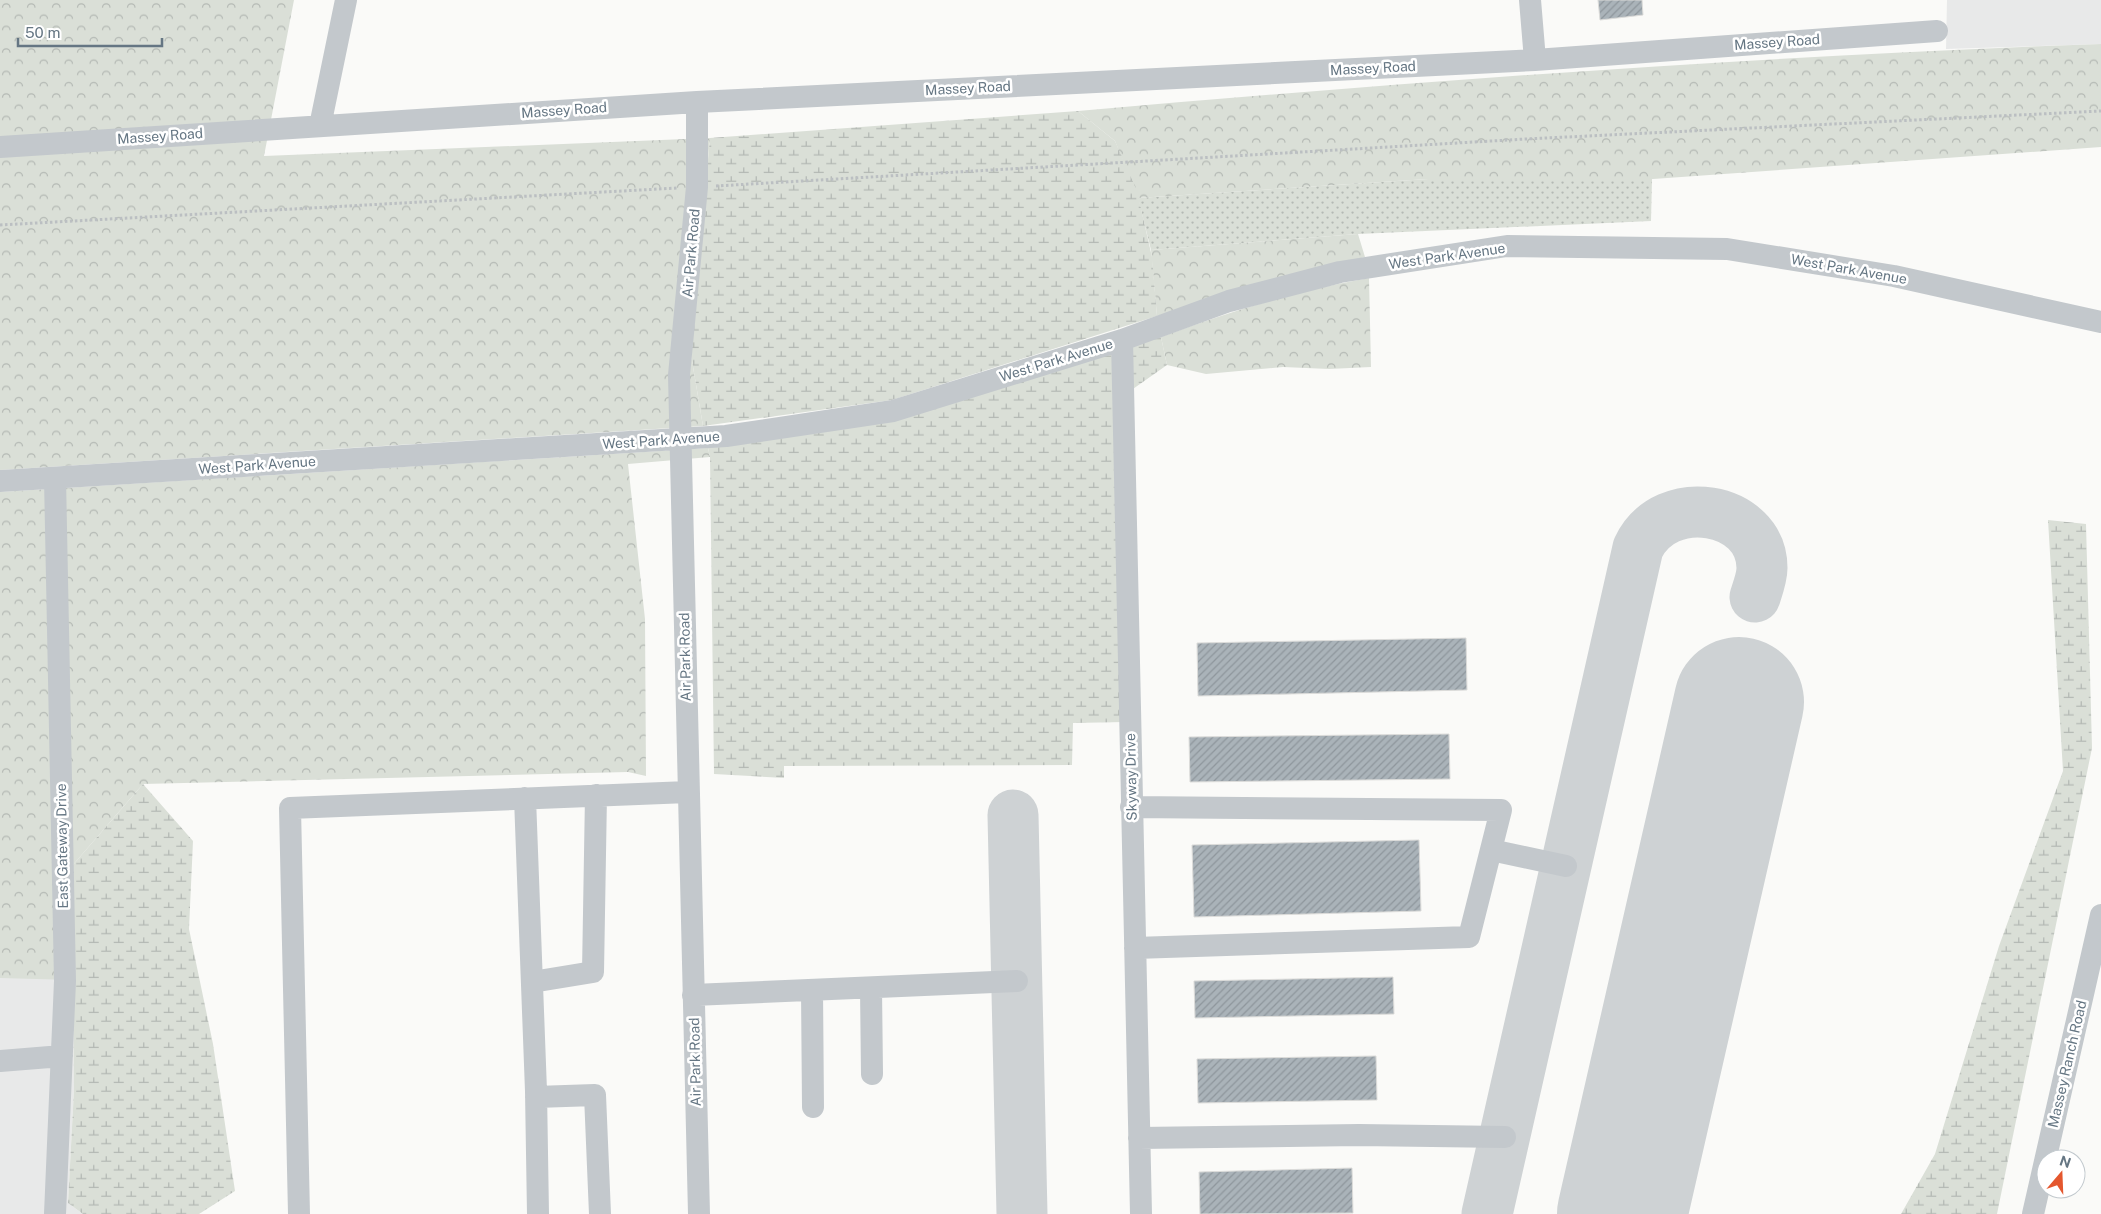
<svg xmlns="http://www.w3.org/2000/svg" width="2101" height="1214" font-family="'Public Sans',sans-serif">
  <style>
    .built { fill: #e8e9e9 }
    .grass { fill: url(#grass-dots) }
    .forest { fill: url(#forest-crowns) }
    .wetland { fill: url(#wetland-marsh) }
    .lines { fill: none; stroke-linecap: round; stroke-linejoin: round }
    .taxiway { stroke: #ced2d4; stroke-width: 51 }
    .runway { stroke: #ced2d4; stroke-width: 130 }
    .building { fill: url(#building-hatch); stroke: #dcdcda }
    .path { stroke: #bbbfc2; stroke-width: 3; stroke-dasharray: 2.5 2.5; stroke-linecap: butt }
    .minor { stroke: #c3c8cc; stroke-width: 22 }
    .labels { text-anchor: middle; stroke-width: 5; stroke-linejoin: round; paint-order: stroke }
    .street-label { font-size: 14px; fill: #657683; stroke: #fff }
  </style>
  <defs>
    <pattern id="grass-dots" width="8" height="8" patternUnits="userSpaceOnUse" patternTransform="scale(1.25)"><rect width="8" height="8" fill="#dadfd7"/><path d="M2 2h.1M6 6h.1" fill="none" stroke="#b4b9b4" stroke-width="1.8" stroke-linecap="round"/></pattern>
    <pattern id="forest-crowns" width="20" height="18" patternUnits="userSpaceOnUse" patternTransform="scale(1.25)"><rect width="20" height="18" fill="#dadfd7"/><path d="M2 6a3 3 0 1 1 6 0M12 15a3 3 0 1 1 6 0" fill="none" stroke="#b4b9b4"/></pattern>
    <pattern id="wetland-marsh" width="20" height="14" patternUnits="userSpaceOnUse" patternTransform="scale(1.25)"><rect width="20" height="14" fill="#dadfd7"/><path d="M1 5h8M5 5V1M11 12h8M15 12V8" fill="none" stroke="#b4b9b4"/></pattern>
    <pattern id="building-hatch" width="6" height="6" patternUnits="userSpaceOnUse" patternTransform="scale(1.25)"><rect width="6" height="6" fill="#aab3b9"/><path d="M-1 1l2-2M0 6l6-6M5 7l2-2" fill="none" stroke="#8e969c"/></pattern>
  </defs>
  <rect width="100%" height="100%" fill="#fafaf8"/>
  <path class="built" d="M1947,0H2101V44L1946,49Z
    M30,977L73,980L74,1089L68,1203L83,1214H0V978Z"/>
  <path class="grass" d="M1428,179H1652L1651,221L1358,234L1151,250L1138,198Z"/>
  <path class="forest" d="M0,0H294L264,156L710,138L690,349L703,426L0,470Z
    M2101,44V147L1639,180L1428,179L1138,198L1115,141L1078,111C1418,81 1760,56 2101,44Z
    M1358,234L1365,257L1157,316L1151,250Z
    M1369,278L1371,367L1329,369L1283,367L1206,374L1167,365L1161,337C1229,312 1298,290 1369,278Z
    M708,448L710,457L628,464L645,619L646,776L628,772L143,784L72,866L73,980L0,978V492Z"/>
  <path class="wetland" d="M1078,111L1115,141L1137,191L1152,257L1157,316L892,400L703,426L690,349L710,138Z
    M1161,337L1167,365L1113,403L1125,722L1073,723L1072,765L784,766V778L714,774L710,457L708,448Z
    M2048,520L2086,524L2092,748L1997,1214H1901L1935,1154L1999,946L2063,771Z
    M143,784L193,841L189,929L213,1044L235,1191L199,1214H83L68,1203L74,1089L72,866Z"/>
  <g class="lines">
    <path class="taxiway" d="M1013,815L1022,1214
      M1487,1214L1638,548C1665,490 1762,506 1762,568C1762,577 1758,588 1755,597"/>
    <path class="runway" d="M1622,1214L1739,702"/>
  </g>
  <path class="building" d="M1598,0H1642L1643,15L1600,20Z
    M1466,638L1467,690L1198,696L1197,643Z
    M1449,734L1450,779L1190,782L1189,737Z
    M1419,840L1421,911L1194,917L1192,845Z
    M1393,977L1394,1014L1195,1018L1194,981Z
    M1376,1056L1377,1100L1198,1103L1197,1059Z
    M1352,1168L1353,1213L1200,1214L1199,1172Z"/>
  <g class="lines">
    <path class="path" d="M716,186L1526,139L2101,111
      M0,225L677,188"/>
    <path class="minor" d="M1530,0L1535,60
      M697,102V187L679,375L699,1214
      M320,126L346,0
      M0,147L697,102L1535,60L1937,31
      M1122,340L1141,1214
      M55,478L65,981L55,1214
      M0,481L726,436L893,411L1122,340L1229,301L1340,272L1507,246L1727,249L1894,276L2101,322
      M525,798L536,1091L538,1214
      M1131,807L1501,810L1469,937L1135,948
      M1491,850L1566,866
      M532,982L593,972L596,795
      M871,988L872,1074
      M812,990L813,1107
      M693,995L1017,981
      M0,1061L62,1056
      M536,1097L595,1095L600,1214
      M1139,1138L1359,1135L1505,1137
      M299,1214L290,808L688,792
      M2033,1214L2101,915"/>
  </g>
  <g class="labels">
    <g class="street-label">
      <text transform="translate(1777 42) rotate(-4)" y="5">Massey Road</text>
      <text transform="translate(1373 68) rotate(-3)" y="5">Massey Road</text>
      <text transform="translate(968 88) rotate(-3)" y="5">Massey Road</text>
      <text transform="translate(564 110) rotate(-4)" y="5">Massey Road</text>
      <text transform="translate(160 136) rotate(-4)" y="5">Massey Road</text>
      <text transform="translate(691 253) rotate(-85)" y="5">Air Park Road</text>
      <text transform="translate(1447 256) rotate(-8)" y="5">West Park Avenue</text>
      <text transform="translate(1849 269) rotate(10)" y="5">West Park Avenue</text>
      <text transform="translate(1056 360) rotate(-17)" y="5">West Park Avenue</text>
      <text transform="translate(661 440) rotate(-4)" y="5">West Park Avenue</text>
      <text transform="translate(257 465) rotate(-4)" y="5">West Park Avenue</text>
      <text transform="translate(685 657) rotate(-91)" y="5">Air Park Road</text>
      <text transform="translate(1131 777) rotate(-91)" y="5">Skyway Drive</text>
      <text transform="translate(62 846) rotate(-91)" y="5">East Gateway Drive</text>
      <text transform="translate(695 1062) rotate(-91)" y="5">Air Park Road</text>
      <text transform="translate(2067 1064) rotate(-77)" y="5">Massey Ranch Road</text>
    </g>
  </g>
  <g transform="translate(2061 1174) rotate(19)"><circle r="24" fill="#ffffff" stroke="#c1c8cd"/>
  <path d="M0-4L9 19L0 12L-9 19Z" fill="#e4572e"/>
  <text y="-8" font-size="14" font-weight="bold" text-anchor="middle" fill="#657683">N</text>
  </g>
  <path d="M18 38v8h144v-8" fill="none" stroke="#657683" stroke-width="2.5"/>
  <text x="25" y="38" font-size="15" fill="#657683" stroke="#ffffff" stroke-width="4" paint-order="stroke">50 m</text>
</svg>
